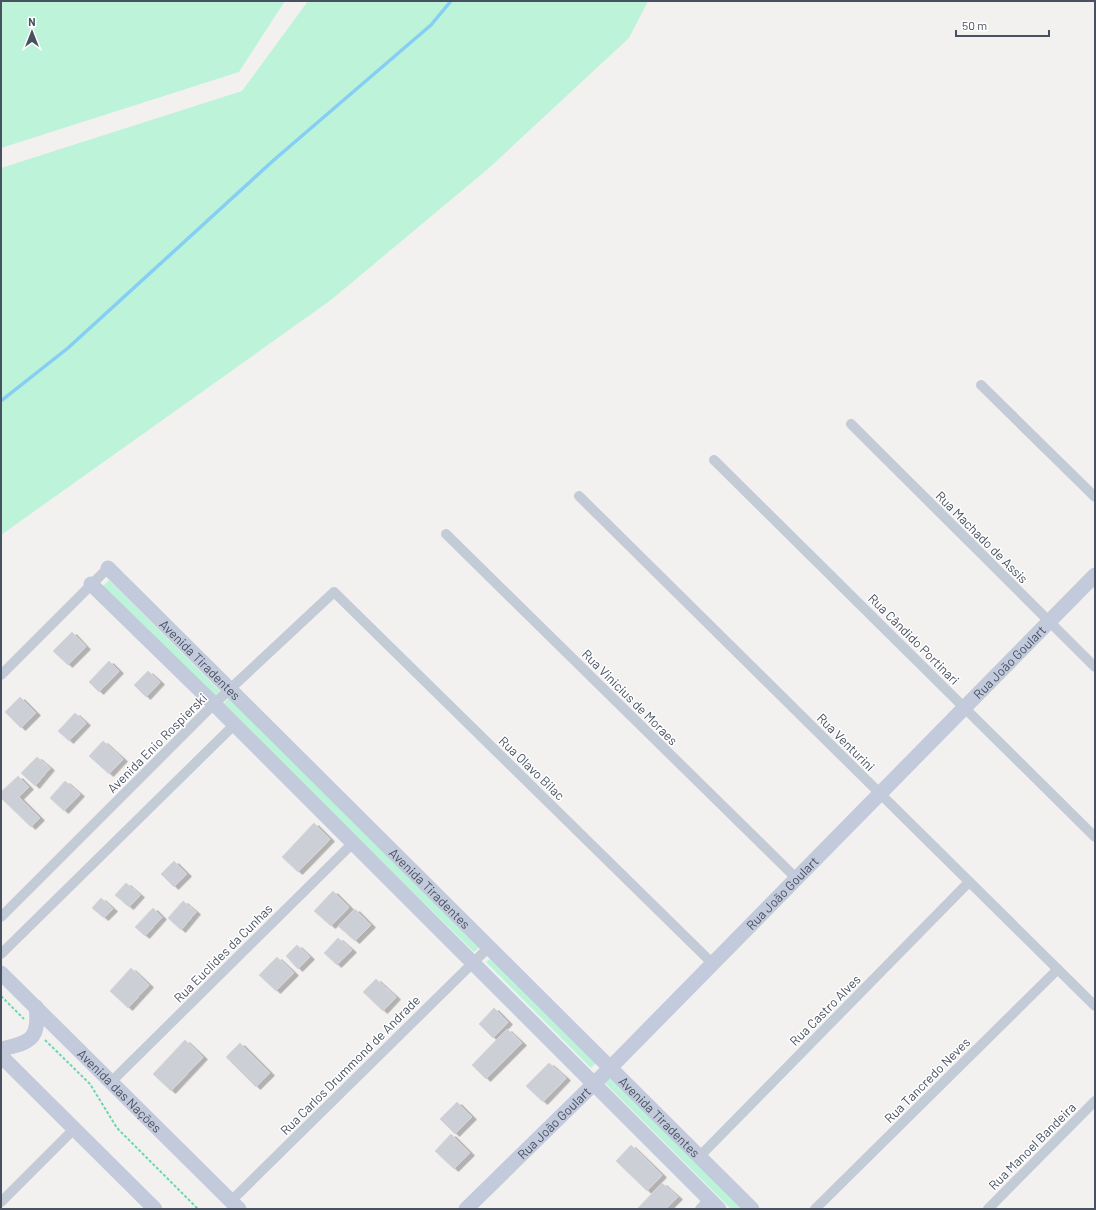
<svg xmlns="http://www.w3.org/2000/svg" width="1096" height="1210" font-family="Barlow,sans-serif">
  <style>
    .green { fill: #bcf3d9 }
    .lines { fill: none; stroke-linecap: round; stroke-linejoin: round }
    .stream { stroke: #86cef3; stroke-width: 3.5 }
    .building { fill: #cccfd6; stroke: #d4d5dd; filter: url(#shadow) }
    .path { stroke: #71d4b1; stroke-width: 2; stroke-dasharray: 3 2; stroke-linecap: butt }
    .street { stroke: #c3cbd6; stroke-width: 10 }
    .secondary { stroke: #c2cadb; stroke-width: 15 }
    .labels { text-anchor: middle; stroke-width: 3; stroke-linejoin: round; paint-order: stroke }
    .street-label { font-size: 13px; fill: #475160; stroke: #fff }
  </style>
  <defs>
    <filter id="shadow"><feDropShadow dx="4.5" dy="2.5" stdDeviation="0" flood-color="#0004"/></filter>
  </defs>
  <rect width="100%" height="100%" fill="#f3f1f0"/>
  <path class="green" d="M1,1H285L239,72L1,148Z
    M308,1H648L629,38L489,168L331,300L1,535V168L242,91Z
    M109,580L220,691L214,697L102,587Z
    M230,697L482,945L474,952L222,705Z
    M493,956L598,1061L591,1068L486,962Z
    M612,1074L746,1209H731L604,1082Z"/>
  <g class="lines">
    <path class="stream" d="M1,401L68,348L275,159L431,25L451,1"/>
  </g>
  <path class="building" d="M72,632L86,647L68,665L53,651Z
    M109,661L119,671L99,692L89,682Z
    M148,671L160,682L146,697L134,685Z
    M20,697L36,713L21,728L5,712Z
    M75,713L86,723L69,741L58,731Z
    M103,741L123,759L109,774L89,756Z
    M37,757L50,768L35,786L21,773Z
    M18,776L29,787L19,797L40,818L31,827L1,798V792Z
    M65,781L80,794L64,811L50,798Z
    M314,823L330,839L298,872L282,857Z
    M174,861L187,874L174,887L161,874Z
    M126,883L140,895L129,907L115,895Z
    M333,891L349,907L331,926L314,911Z
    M101,898L113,909L104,918L92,908Z
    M183,901L196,912L181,930L168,918Z
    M153,908L162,917L145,936L135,927Z
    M355,909L371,925L355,941L338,926Z
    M338,938L352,950L337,965L324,953Z
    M297,945L310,957L298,969L286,956Z
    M277,957L294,973L276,991L259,975Z
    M131,968L149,985L128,1008L110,991Z
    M376,979L396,997L383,1011L363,992Z
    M494,1008L508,1022L493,1038L479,1024Z
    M507,1029L522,1043L486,1079L472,1065Z
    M185,1040L203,1057L171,1091L153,1074Z
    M240,1043L270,1073L256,1087L226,1057Z
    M549,1063L566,1078L543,1102L526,1086Z
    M457,1102L472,1117L455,1134L440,1119Z
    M451,1134L470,1153L454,1169L435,1151Z
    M631,1145L662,1175L647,1191L616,1161Z
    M662,1183L678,1197L666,1209H637Z"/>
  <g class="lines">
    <path class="path" d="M1,996L24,1019
      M45,1040L90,1084L117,1128L198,1209"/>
    <path class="street" d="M981,385L1095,497
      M851,424L1095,667
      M714,460L1095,837
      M579,496L1095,1006
      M446,534L796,878
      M1,675L108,568
      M1,917L214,704L334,592L712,963
      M1,954L234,725
      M111,1082L353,843
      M699,1157L969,882
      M231,1201L489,947
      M1,1202L74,1129
      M700,1209L709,1199
      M815,1209L1058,969
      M988,1209L1095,1101"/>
    <g class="secondary">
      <path id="s1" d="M108,568L752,1209"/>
      <path d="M91,584L214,704L719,1209"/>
      <path id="s2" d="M1,973L239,1209"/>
      <path d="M1,1049C30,1043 40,1039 36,1007"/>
      <path d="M1,1056L155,1209"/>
      <path id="s3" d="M466,1209L610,1068L1095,575"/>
    </g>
  </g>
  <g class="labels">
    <g class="street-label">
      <text transform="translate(982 537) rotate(45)" y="5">Rua Machado de Assis</text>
      <text transform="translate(914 639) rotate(45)" y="5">Rua Cândido Portinari</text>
      <text dy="5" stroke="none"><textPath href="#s1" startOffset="130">Avenida Tiradentes</textPath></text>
      <text dy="5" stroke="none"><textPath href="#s3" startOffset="771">Rua João Goulart</textPath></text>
      <text transform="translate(630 697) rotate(45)" y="5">Rua Vinicius de Moraes</text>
      <text transform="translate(846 742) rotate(45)" y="5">Rua Venturini</text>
      <text transform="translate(157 743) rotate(-45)" y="5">Avenida Enio Rospierski</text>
      <text transform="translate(532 768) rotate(44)" y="5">Rua Olavo Bilac</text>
      <text dy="5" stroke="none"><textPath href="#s1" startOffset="454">Avenida Tiradentes</textPath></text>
      <text dy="5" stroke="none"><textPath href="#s3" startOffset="447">Rua João Goulart</textPath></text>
      <text transform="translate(223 953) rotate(-45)" y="5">Rua Euclides da Cunhas</text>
      <text transform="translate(825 1010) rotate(-45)" y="5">Rua Castro Alves</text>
      <text transform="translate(350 1065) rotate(-45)" y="5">Rua Carlos Drummond de Andrade</text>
      <text transform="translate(927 1080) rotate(-45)" y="5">Rua Tancredo Neves</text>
      <text dy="5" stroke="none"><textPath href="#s2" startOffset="167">Avenida das Nações</textPath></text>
      <text dy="5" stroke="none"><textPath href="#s1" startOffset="778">Avenida Tiradentes</textPath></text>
      <text dy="5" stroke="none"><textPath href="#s3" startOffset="123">Rua João Goulart</textPath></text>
      <text transform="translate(1032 1146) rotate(-45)" y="5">Rua Manoel Bandeira</text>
    </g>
  </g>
  <rect width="1096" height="1210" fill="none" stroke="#475160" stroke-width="4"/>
  <g transform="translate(32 32)" stroke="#ffffff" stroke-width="3" paint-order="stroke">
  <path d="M0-3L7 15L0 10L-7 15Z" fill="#475160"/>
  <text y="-6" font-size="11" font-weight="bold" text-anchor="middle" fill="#475160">N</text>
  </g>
  <path d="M956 30v6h93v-6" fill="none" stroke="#475160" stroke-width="2"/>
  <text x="962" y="30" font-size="12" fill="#475160" stroke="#ffffff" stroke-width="3" paint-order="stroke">50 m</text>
</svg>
